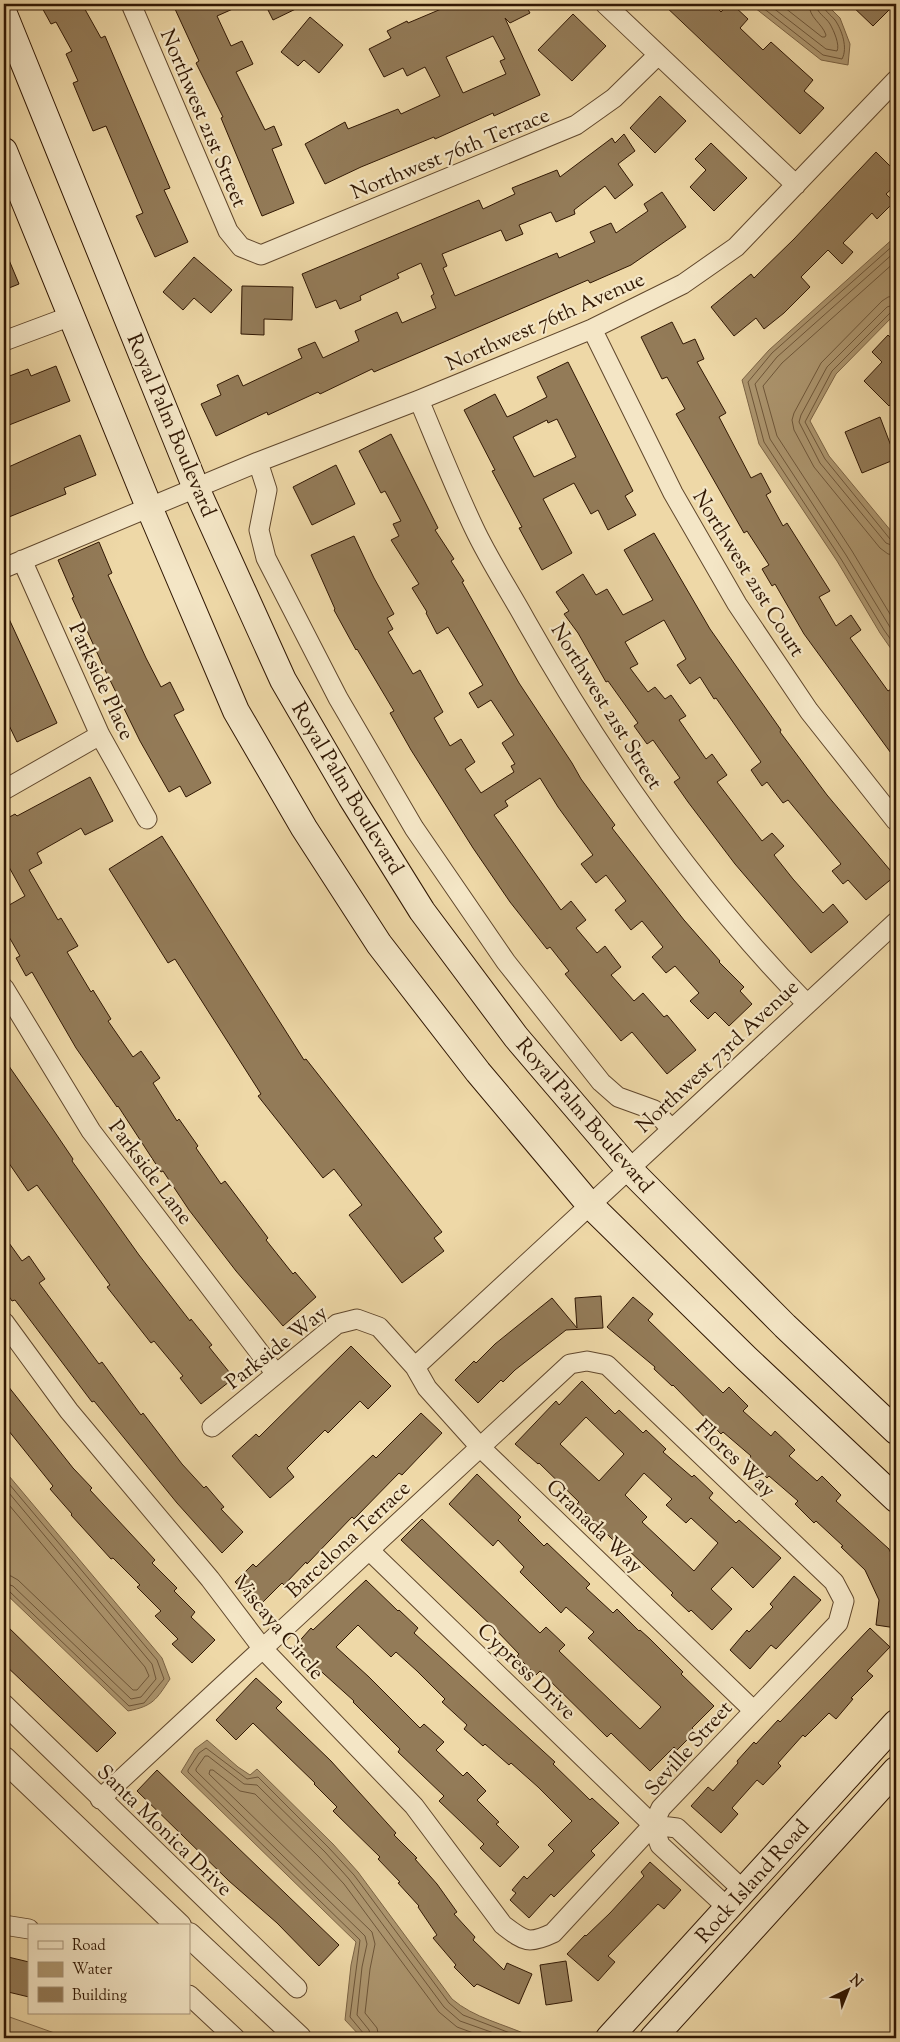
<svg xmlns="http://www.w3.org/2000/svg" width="900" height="2042" font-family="'Sorts Mill Goudy',serif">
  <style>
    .green { fill: #ceb78b; stroke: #7f6747 }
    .water { fill: #ad966f; stroke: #7b6344 }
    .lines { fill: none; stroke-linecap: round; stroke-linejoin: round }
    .shore { stroke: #6e5639; stroke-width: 1 }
    .building { fill: #937b58; stroke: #301703; fill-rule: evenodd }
    .minor-casing { stroke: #60472c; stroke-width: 21 }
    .tertiary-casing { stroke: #60472c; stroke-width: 26 }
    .secondary-casing { stroke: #301703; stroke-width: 28 }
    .minor { stroke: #f4e6c6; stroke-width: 19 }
    .tertiary { stroke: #f4e6c6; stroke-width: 24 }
    .secondary { stroke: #f4e6c6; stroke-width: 26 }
    .labels { text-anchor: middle; stroke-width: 4.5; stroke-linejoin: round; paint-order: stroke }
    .street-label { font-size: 21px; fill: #301703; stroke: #f4e6c6 }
  </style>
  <rect width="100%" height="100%" fill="#eed8a7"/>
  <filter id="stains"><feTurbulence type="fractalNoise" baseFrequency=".004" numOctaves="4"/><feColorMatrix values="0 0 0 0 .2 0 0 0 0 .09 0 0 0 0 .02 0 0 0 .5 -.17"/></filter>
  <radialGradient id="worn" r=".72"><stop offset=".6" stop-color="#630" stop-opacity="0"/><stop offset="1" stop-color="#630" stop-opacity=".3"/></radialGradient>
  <path class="green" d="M4,2015L60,2035L66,2038H4Z"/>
  <path class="water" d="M750,4H826L840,18L850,44L848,65L821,60Z
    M896,236V313L836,374L810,421L829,456L896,537V656L880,633L837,561L759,444L742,380L769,350Z
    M4,1470L162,1658L170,1679C156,1700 153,1706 128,1711L4,1592Z
    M207,1740L238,1767L250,1775L257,1769L333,1844L358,1872L452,1999C474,2018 504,2024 530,2036L528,2038H362L345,2020L351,1965L356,1942L181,1772L195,1749Z"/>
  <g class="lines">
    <path class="shore" d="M758,4L823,55L842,59C848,48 842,30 835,20C830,14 824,11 823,4
      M768,4L826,49L837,51C840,45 834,31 830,24C825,16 817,14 816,4
      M780,4L822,37H825L826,35C822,23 809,18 809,4
      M896,243L772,353L748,382L764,442L841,559L884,630L896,647
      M896,251L777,357L755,384L770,439L846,555L896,637
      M896,261L782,363L763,386L777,436L852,551L896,624
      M896,296L888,297L882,301L821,363L794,413L792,420L794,430L814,467L880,548L888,554L896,555
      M896,304L887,307L827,367L801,415L799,422L820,463L886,543L896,547
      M896,310L891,312L832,371L805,422L825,459L890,539L896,541
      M4,1478L157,1660L164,1679L144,1703L129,1706L9,1591L4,1589
      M4,1487L152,1664L156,1679L141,1697L131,1699L13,1586L4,1583
      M4,1499L145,1667L149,1676L137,1690H133L18,1580L11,1576L4,1575
      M365,2038L364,2034L350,2017L360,1940L188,1772V1770L199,1753L206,1748L247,1779L258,1777L329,1848L354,1875L449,2003L463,2015L523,2038
      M371,2038L369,2030L357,2015L362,1967L367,1944L365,1936L196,1771V1769L205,1756H208L244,1784L257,1785L325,1852L349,1879L444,2007L460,2021L508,2038
      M379,2038L377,2028L365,2013L370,1969L375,1944L372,1932L209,1774L210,1770H213L240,1791L255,1794L319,1857L344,1884L439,2012L457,2027L487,2038"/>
  </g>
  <path class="building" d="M40,4H82L101,38L105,36L170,188L164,190L188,242L155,257L136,216L143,213L106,126L93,131L73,83L78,81L66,54L72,51L56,22L51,24Z
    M187,4H244L217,16L231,46L242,41L253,64L236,72L265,130L274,126L282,145L272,149L294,203L262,216L221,118L223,117L196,63L199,61L175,9Z
    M265,4H306L273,20Z
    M453,4H525L530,13L510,23L505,18L540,95L494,116L493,113L435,139L434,137L361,167L325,184L305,144L345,122L348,129L398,109L401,114L440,96L425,67L407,76L403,68L384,77L369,49L391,38L387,31L407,21L408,23ZM493,36L505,59L500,61L506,74L463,93L446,57Z
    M663,4H713L721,12L729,4H732L748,19L740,28L763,50L771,42L813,80L804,91L824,108L800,134Z
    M850,4H895L873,26Z
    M573,14L606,46L572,81L538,50Z
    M310,17L343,45L319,73L304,60L298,66L281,52Z
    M660,96L686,121L655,153L630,128Z
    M624,134L635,151L618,164L633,185L615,199L605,186L574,210L575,214L556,222L551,212L519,225L523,234L506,241L501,230L442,254L447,266L443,268L455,296L557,253L559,258L595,242L590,232L611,223L616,233L648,211L644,204L662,192L686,227L631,265L590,283L588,280L395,363L374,372L372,369L320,394L318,392L268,415L267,412L216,436L201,404L221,395L217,385L238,375L243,386L302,358L298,349L315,342L323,358L359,341L355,331L397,312L402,323L436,308L431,296L434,294L421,263L397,274L399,278L360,296L361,300L340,309L336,300L316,308L302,274L479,200L483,209L515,194L512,188L557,170L560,177L612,138L615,143Z
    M711,143L747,178L714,211L690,187L706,170L695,159Z
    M876,152L896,172V185L886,194L894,202L877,219L872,213L843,243L853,252L842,264L828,250L801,277L810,287L784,313L764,329L756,318L734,336L711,307L751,274L754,278L794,239Z
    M4,248L19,284L4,290Z
    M194,257L232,290L211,313L194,298L183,310L163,292Z
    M242,286L293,287L292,320L264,319V335L241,334Z
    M672,322L683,344L695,339L704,359L697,362L726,413L719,417L751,478L761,473L771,492L766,495L783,526L787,523L830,591L819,597L836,626L851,615L861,630L850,638L888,691L896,686V760L804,634L775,584L772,586L762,569L769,565L747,531L744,533L676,414L685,409L667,377L662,379L641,337Z
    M888,335L896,343V398L889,406L864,381L882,362L872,352Z
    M568,362L633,491L625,496L636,515L608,530L598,510L591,514L574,483L543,499L572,553L542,570L519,528L522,527L492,471L495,470L464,410L495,394L507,417L516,413L547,397L537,377ZM557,419L576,457L534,477L513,437L547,420L548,423Z
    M56,366L70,401L4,427V378L28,369L31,376Z
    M880,417L896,459L862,473L845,432Z
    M391,434L438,528L435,530L454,559L451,561L464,581L462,582L519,683L572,763L581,779L615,825L612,828L684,920L720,961L719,962L744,987L740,991L752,1004L729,1026L715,1012L708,1019L690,1001L699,993L675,966L666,973L652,957L663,947L642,921L631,930L615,910L626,901L606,875L596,883L581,864L593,855L558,807L540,778L505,801L508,806L494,815L561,910L571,901L586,920L576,928L597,953L605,946L621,967L611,975L634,1001L643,993L664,1017L667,1015L696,1050L667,1074L632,1032L621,1041L565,974L569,971L550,947L547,949L510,902L473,848L411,750L390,713L394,711L357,649L356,650L334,610L335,609L311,555L354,536L374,578L394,614L387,618L393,629L388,632L413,674L420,670L443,712L434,718L450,746L461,739L475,762L465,769L481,793L514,772L511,766L515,764L502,743L514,735L491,700L478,708L469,693L483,685L448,627L437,634L426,613L427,612L412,588L419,584L391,540L399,536L393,524L401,521L385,491L381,493L359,451Z
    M80,435L96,475L64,488L66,494L4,519V469Z
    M336,465L355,504L312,525L293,487Z
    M654,533L710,629L781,730L780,732L827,795L895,876L866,900L848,880L843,884L832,871L841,864L788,800L783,803L767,782L762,786L751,770L761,762L716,698L714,699L700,677L690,684L677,665L686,659L664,620L625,642L638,664L630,668L648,692L655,687L665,699L671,695L686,716L679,720L706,759L712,754L727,775L717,782L762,841L772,833L784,846L774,855L793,879L823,913L833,904L848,922L811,953L735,864L688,802L674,782L680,778L653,740L647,744L634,726L638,723L608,681L606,682L578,633L564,614L569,611L556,592L583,574L596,595L607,589L623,615L653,600L624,550Z
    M99,542L112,573L108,575L146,658L161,687L170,682L184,710L174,715L211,783L186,797L180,786L169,792L140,741L105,670L72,598L74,597L58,560Z
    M4,608L57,723L17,742L4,715Z
    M90,777L113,821L85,835L81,828L37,853L42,863L29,870L58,920L61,918L78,946L67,952L91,992L93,990L111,1019L108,1021L133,1057L141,1051L160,1078L153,1083L177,1121L179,1119L198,1146L196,1148L221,1184L225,1181L268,1238L266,1240L293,1274L295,1272L316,1297L283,1326L236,1271L189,1210L163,1171L161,1172L118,1106L117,1107L76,1048L32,972L26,976L16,958L20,956L4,928V908L25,896L9,867L4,870V820L15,814L17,816Z
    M162,836L304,1060L306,1059L442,1232L434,1238L444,1251L402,1283L349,1215L362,1205L334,1169L323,1178L258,1096L261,1094L175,959L168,963L109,869Z
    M4,1059L52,1128L73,1159L72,1161L139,1255L190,1321L191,1319L212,1345L209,1347L234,1378L201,1404L180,1378L183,1376L154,1341L151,1343L107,1287L110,1285L37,1185L28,1191L4,1156Z
    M4,1236L22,1261L29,1256L45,1279L39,1283L99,1364L102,1362L141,1415L143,1413L182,1464L204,1488L206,1486L224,1507L221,1509L243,1532L222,1553L177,1503L94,1401L92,1402L15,1300L12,1301L4,1289Z
    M601,1296L603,1328L566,1330L515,1370L503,1382L501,1380L478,1403L455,1380L474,1361L476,1363L495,1344L552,1298L577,1328L575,1298Z
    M633,1297L653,1314L648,1320L723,1393L729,1387L748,1406L743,1411L771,1436L775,1431L795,1450L789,1456L817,1481L822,1476L841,1495L836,1501L889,1549L896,1564V1628L876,1625L879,1600L865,1570L841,1547L843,1546L816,1521L814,1523L795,1504L798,1501L769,1476L767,1478L748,1460L751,1456L723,1432L721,1434L673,1385L672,1386L654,1369L655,1367L607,1327Z
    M351,1346L391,1386L368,1409L360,1401L328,1433L325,1430L287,1468L294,1477L270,1498L232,1456L256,1434L259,1437Z
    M4,1381L73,1468L92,1488L90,1490L155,1560L152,1563L177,1588L174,1591L195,1612L191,1617L215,1640L192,1663L172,1644L178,1639L155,1616L161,1611L137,1587L140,1585L113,1558L111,1559L71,1515L72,1514L50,1489L53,1486L4,1425Z
    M582,1381L615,1414L619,1410L643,1433L646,1430L666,1449L663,1452L692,1477L694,1475L713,1493L709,1498L736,1523L739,1520L781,1558L753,1588L732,1567L711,1589L732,1609L712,1630L691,1610L689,1612L671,1595L673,1593L621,1543L619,1546L577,1504L579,1502L539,1463L538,1464L515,1444L556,1401L559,1405ZM586,1417L624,1454L599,1481L560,1444ZM644,1473L672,1499L666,1505L686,1523L691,1518L718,1543L694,1571L642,1522L647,1517L625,1495Z
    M421,1413L442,1433L402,1475L399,1473L354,1519L352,1517L307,1564L306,1562L284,1585L282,1583L259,1606L235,1582L253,1564L256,1567L373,1455L376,1458Z
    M477,1474L521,1517L518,1520L544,1546L547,1543L590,1584L586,1588L613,1613L617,1609L639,1631L640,1630L650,1639L683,1672L681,1674L714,1706L692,1728L695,1732L677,1750L674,1747L650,1771L611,1733L607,1737L540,1671L536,1675L517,1656L519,1654L495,1629L401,1540L422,1519L540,1633L546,1627L565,1645L559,1651L640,1729L661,1707L588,1638L594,1632L566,1607L561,1613L520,1572L524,1567L498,1540L493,1546L449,1504Z
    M794,1576L821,1600L776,1649L771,1645L750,1669L730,1650L747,1630L749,1632L773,1607L770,1604Z
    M366,1580L398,1611L399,1610L418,1628L414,1633L555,1762L553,1764L590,1800L592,1798L619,1823L591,1851L595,1855L554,1897L551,1894L529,1918L510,1900L516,1893L512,1890L524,1876L527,1879L554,1851L548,1845L572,1821L538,1787L511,1763L509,1765L485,1744L483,1746L464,1729L467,1725L442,1702L445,1699L417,1671L396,1652L391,1657L358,1625L336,1647L369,1677L420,1728L424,1724L444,1742L436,1750L463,1776L467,1772L486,1791L477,1800L499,1822L496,1824L519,1847L500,1867L480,1848L484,1844L439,1801L444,1796L398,1752L400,1749L353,1702L354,1701L294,1647L311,1628L313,1630Z
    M4,1623L116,1733L97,1752L4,1664Z
    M870,1628L890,1647L867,1671L873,1676L851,1698L853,1699L836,1719L829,1713L805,1737L803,1735L778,1763L781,1766L763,1785L757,1780L732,1808L738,1814L721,1833L691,1806L708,1787L713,1791L738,1763L737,1761L754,1742L756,1744L778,1720L780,1722Z
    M256,1678L282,1702L276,1708L331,1761L396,1833L394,1835L417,1858L415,1859L437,1884L457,1912L454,1914L475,1937L473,1940L504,1970L507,1963L532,1974L519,2004L477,1984L474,1987L454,1967L456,1965L433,1938L437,1935L418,1907L419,1906L398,1883L400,1882L378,1859L380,1857L333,1811L337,1807L314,1784L315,1783L253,1723L236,1740L216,1720Z
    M157,1770L339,1945L319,1966L277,1923L229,1881L137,1791Z
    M650,1862L681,1890L664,1909L658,1904L608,1956L615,1962L598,1981L567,1954L585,1935L586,1936L610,1913L644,1876L641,1872Z
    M4,1956L29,1962V1997L4,1991Z
    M566,1961L572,2001L546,2005L540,1965Z"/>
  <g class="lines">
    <defs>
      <path id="minor" d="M131,4L228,231L241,247L261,255L576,125L614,98L658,55
        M605,4L796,185
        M592,329L673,493L737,604L809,711L896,821
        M4,341L71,316
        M419,400C437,443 454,486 474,528C489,560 509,590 526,621C604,759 695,890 807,1004
        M258,462L267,490L259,530L266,558L338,698L414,828L506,962L601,1082L618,1097L654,1110L671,1129
        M22,560L100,735L147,819
        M4,568L258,462L419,400L592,329L683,284L736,247L896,80
        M4,790L100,735
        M4,988L91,1131L276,1374
        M4,1322L69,1411L210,1579L263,1649L414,1806L503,1925C524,1941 528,1945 553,1933L653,1825L661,1808L838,1623L844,1601L834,1582L607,1365L587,1361L570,1364L100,1799
        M415,1367L896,922
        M212,1427L337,1324L357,1319L379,1327L415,1367L427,1388L480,1447L753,1710
        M369,1550L653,1825L660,1845L728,1908
        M4,1704L297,1988
        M653,1825L677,1828L744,1891
        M4,1925L29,1929
        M189,1995L235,2038"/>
      <path id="tertiary" d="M4,1759L179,1926
        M189,1935L299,2038"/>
      <path id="secondary" d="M4,14L196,488L283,680L351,797L422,911L516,1037L628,1168L785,1326L896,1431
        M4,151L149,507L236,711L304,828L379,944L478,1072L589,1204L746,1358L896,1499
        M609,2038L896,1723
        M653,2038L896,1770"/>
    </defs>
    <use href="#minor" class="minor-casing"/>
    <use href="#tertiary" class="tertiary-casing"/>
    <use href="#secondary" class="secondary-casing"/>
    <use href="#minor" class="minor"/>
    <use href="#tertiary" class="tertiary"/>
    <use href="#secondary" class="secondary"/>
  </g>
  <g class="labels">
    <g class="street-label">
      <text transform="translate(204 118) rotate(67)" y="7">Northwest 21st Street</text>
      <text transform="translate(450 153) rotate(-22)" y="7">Northwest 76th Terrace</text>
      <text transform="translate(545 321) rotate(-24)" y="7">Northwest 76th Avenue</text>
      <text transform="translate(172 425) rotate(67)" y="7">Royal Palm Boulevard</text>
      <text transform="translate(749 573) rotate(58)" y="7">Northwest 21st Court</text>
      <text transform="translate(102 681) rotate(65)" y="7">Parkside Place</text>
      <text transform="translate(607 706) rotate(58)" y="7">Northwest 21st Street</text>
      <text transform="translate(348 788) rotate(59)" y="7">Royal Palm Boulevard</text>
      <text transform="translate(717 1056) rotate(-43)" y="7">Northwest 73rd Avenue</text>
      <text transform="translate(585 1115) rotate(49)" y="7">Royal Palm Boulevard</text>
      <text transform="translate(151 1172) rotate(53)" y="7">Parkside Lane</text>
      <text transform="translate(276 1347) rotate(-38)" y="7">Parkside Way</text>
      <text transform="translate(736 1458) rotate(44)" y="7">Flores Way</text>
      <text transform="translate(595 1526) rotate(44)" y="7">Granada Way</text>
      <text transform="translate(348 1539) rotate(-43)" y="7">Barcelona Terrace</text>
      <text transform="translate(279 1627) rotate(50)" y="7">Viscaya Circle</text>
      <text transform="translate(527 1671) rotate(44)" y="7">Cypress Drive</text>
      <text transform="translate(688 1748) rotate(-48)" y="7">Seville Street</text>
      <text transform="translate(165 1830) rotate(44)" y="7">Santa Monica Drive</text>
      <text transform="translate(752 1881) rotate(-48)" y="7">Rock Island Road</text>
    </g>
  </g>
  <rect width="900" height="2042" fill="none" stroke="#eed8a7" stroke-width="20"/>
  <rect x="5" y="5" width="890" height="2032" fill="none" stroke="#301703" stroke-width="2.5"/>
  <rect x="10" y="10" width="880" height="2022" fill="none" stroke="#301703"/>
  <rect x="28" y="1924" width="162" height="90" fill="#f4e6c6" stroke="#a69378"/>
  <rect x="38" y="1941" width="25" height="8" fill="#f4e6c6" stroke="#a69378"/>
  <text x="72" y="1950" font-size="15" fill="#301703">Road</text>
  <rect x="38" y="1962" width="25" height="15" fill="#ad966f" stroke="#a69378"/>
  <text x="72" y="1974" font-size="15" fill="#301703">Water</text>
  <rect x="38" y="1987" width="25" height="15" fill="#937b58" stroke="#a69378"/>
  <text x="72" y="2000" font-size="15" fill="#301703">Building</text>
  <g transform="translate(848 1990) rotate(43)" stroke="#f4e6c6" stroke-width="4" paint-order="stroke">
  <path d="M0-4L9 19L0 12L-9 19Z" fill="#301703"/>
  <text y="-8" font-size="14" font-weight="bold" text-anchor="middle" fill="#301703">N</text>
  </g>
  <rect width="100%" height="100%" filter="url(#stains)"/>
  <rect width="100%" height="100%" fill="url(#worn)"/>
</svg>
